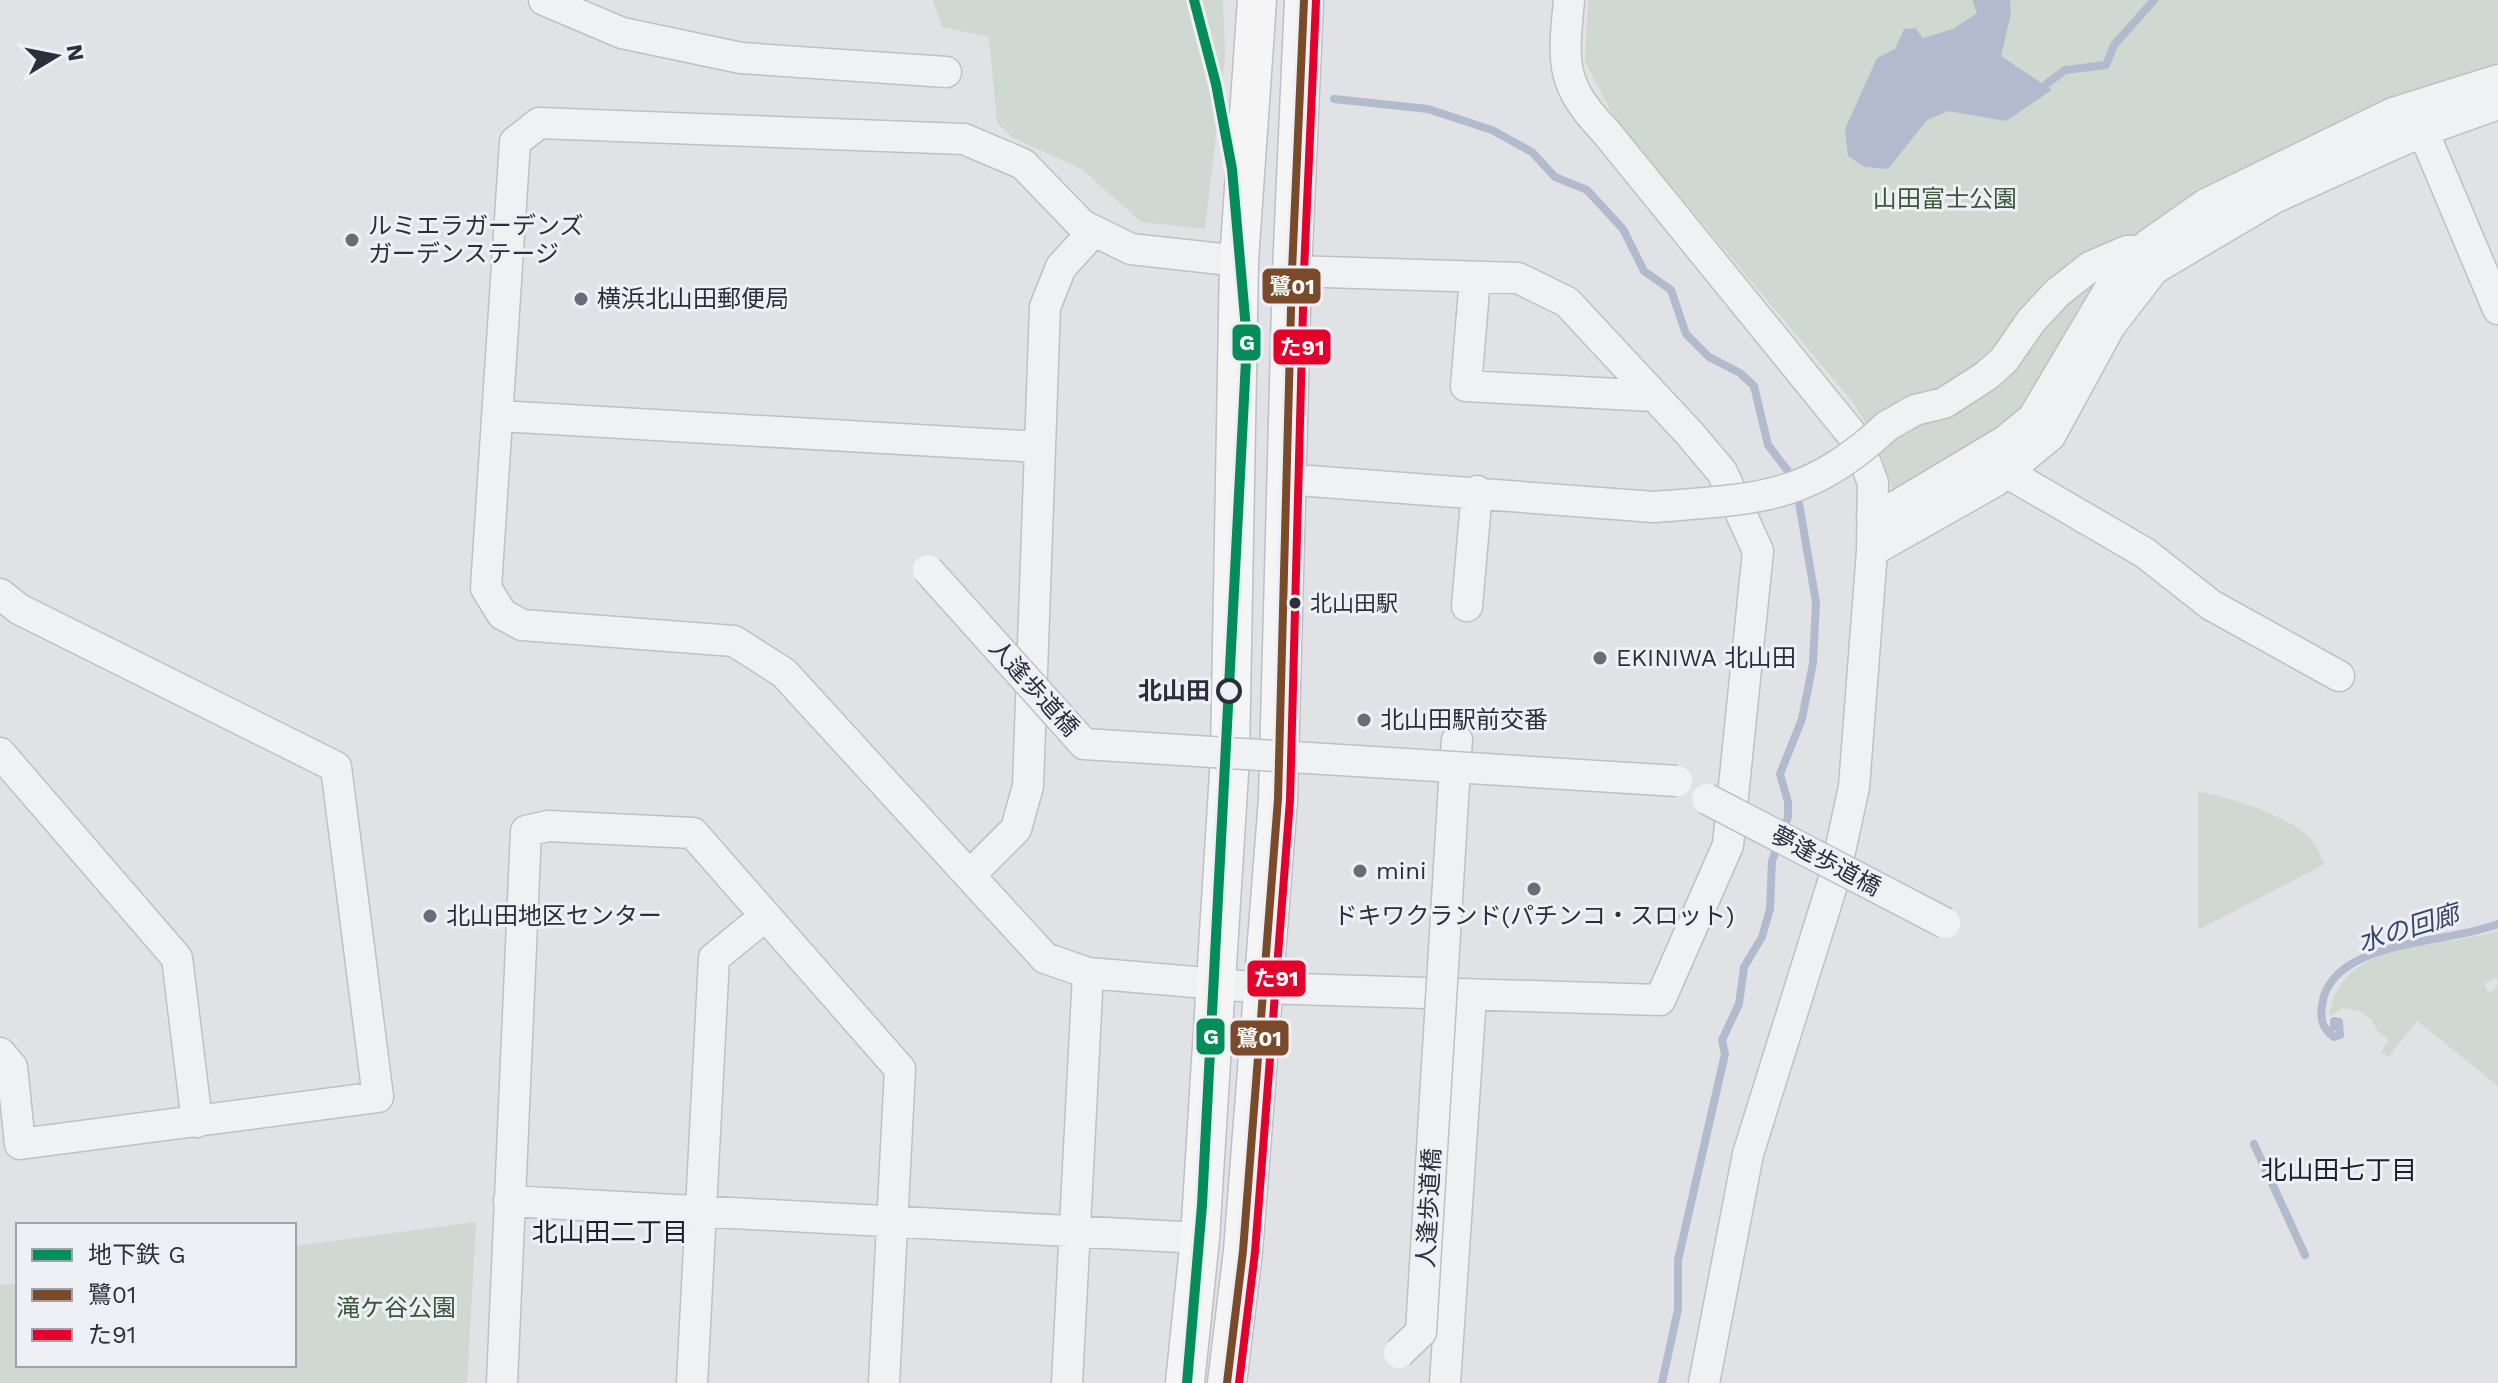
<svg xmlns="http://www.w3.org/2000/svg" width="2498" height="1383" font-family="'Work Sans','Noto Sans JP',sans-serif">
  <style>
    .green { fill: #d0d8d2 }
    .water { fill: #b2bbce }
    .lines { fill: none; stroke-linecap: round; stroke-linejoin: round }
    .stream { stroke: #b2bbce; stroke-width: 8 }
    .minor-casing { stroke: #c0c0c4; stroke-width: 33 }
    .major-casing { stroke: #bebfc3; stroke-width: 41 }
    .minor { stroke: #f0f1f3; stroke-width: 30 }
    .major { stroke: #f5f5f6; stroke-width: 38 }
    .minor-bridge-casing { stroke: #c0c0c4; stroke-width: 33; stroke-linecap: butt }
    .minor-bridge { stroke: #f0f1f3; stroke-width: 30 }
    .bus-1-casing { stroke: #eff0f5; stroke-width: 14 }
    .bus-2-casing { stroke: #eff0f5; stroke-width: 14 }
    .bus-1 { stroke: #7a4b2a; stroke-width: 8 }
    .bus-2 { stroke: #e4002b; stroke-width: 8 }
    .metro-1-casing { stroke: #eff0f5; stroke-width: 16 }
    .metro-1 { stroke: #048d58; stroke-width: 10 }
    .poi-dot { fill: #6a6d78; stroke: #eff0f5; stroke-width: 3 }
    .bus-dot { fill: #2a2e3d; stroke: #eff0f5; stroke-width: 3 }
    .stop-dot { fill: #eff0f5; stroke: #2a2e3d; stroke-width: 4 }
    .labels { text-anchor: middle; stroke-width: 6; stroke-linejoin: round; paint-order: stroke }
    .bus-label { font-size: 22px; fill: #2a2e3d; stroke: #eff0f5; text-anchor: start }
    .park-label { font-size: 24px; fill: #395739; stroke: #eff0f5 }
    .poi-label { font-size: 24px; fill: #2a2e3d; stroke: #eff0f5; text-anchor: start }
    .street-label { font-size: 24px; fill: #2a2e3d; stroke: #eff0f5 }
    .stop-label { font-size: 24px; font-weight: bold; fill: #2a2e3d; stroke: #eff0f5; text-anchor: end }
    .water-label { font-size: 26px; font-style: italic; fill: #38466d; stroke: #eff0f5 }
    .neighbourhood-label { font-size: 26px; fill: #1c1f2e; stroke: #eff0f5 }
    .line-badge { stroke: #eff0f5; stroke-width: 3 }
    .badge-label { font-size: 22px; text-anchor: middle; font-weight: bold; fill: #fff }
  </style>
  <rect width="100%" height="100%" fill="#e1e2e6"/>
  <path class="green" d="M933,0H1223L1225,58L1205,229L1141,222L1082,169L1013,138L997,123L989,37L942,27Z
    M1588,0H2498V94L2161,251L2044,421L1903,520L1874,436L1851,400L1615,119L1585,62Z
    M2198,792C2225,795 2289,816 2309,837C2316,844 2320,856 2325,864L2198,930Z
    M2498,931V982L2495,978L2485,983L2487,991L2492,992L2498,984V1086L2417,1021L2388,1057L2381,1052L2389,1040L2378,1032L2371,1019L2360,1011L2343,1008L2329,1017C2339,938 2439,949 2498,931Z
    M476,1222L467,1383H0V1285L18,1283V1365H294V1246Z"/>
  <path class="water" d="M1972,0H2010L2011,13L2001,56L2052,90L2006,121L1948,111L1927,120L1888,169L1865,167L1848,156L1845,129L1877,58L1895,49L1904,29L1915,28L1923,38L1953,29L1977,13Z"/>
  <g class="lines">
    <path class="stream" d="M2045,85L2065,70L2106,65L2114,45L2154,0
      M1334,99L1428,109L1492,130L1532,152L1555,177L1587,190L1623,229L1644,271L1671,290L1686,334L1709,357L1740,373L1754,386L1768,445L1788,471L1799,503L1816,602L1813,663L1802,719L1780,774L1788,802V817L1772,861L1770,909L1762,937L1744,967L1739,1004L1722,1040L1725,1054L1678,1260V1309L1662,1383
      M2334,1027V1021L2339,1022L2340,1035L2334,1037C2322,1028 2320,1019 2322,1005C2331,938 2452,944 2498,924
      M2254,1144L2305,1255"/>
    <defs>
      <path id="minor" d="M544,0L622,33L741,58L946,72
        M1569,0C1563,64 1560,84 1606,132L1858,442L1873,483L1872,551L1854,787L1834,879L1748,1154L1704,1383
        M2423,131L2498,309
        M1239,261L1131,249L1082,225L1023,164L964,139L539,123L515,142L486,588L502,614L522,625L734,641L784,673L1045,958L1088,973L1265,988L1660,1000L1728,845L1758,551L1722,472L1690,434L1567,302L1518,278L1292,271
        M1475,278L1466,386L1653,396
        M498,416L1040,447
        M1887,426L1915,410L1944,403L1986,376L2004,360L2031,321L2057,293L2090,267L2127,251H2136
        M2006,472L2145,553L2211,605L2339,676
        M1310,481L1654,507
        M1872,516L1898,505L2005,441L2033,418L2119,273L2149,244L2206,204L2393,113L2498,80
        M1872,551L1994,482L2050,436L2110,326L2154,269L2274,198L2423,131L2498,104
        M0,594L19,609L336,767L378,1097L20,1144L12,1067L0,1053
        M1467,606L1477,491
        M0,753L177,958L197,1122
        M1455,767L1457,740
        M971,874L1016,829L1028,786L1045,307L1061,267L1094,231
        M509,1201L1200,1238
        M502,1383L526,831L548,826L693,833L900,1069L884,1383
        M692,1383L714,958L764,917
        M1067,1383L1088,973
        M1445,1383L1471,996"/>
      <path id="major" d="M1185,1383L1200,1238L1230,757L1239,261L1257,0
        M1227,1383L1243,1251L1278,799L1292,271L1304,0"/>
    </defs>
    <use href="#minor" class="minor-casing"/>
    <use href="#major" class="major-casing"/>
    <use href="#minor" class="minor"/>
    <use href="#major" class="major"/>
    <defs>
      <path id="minor-bridge" d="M1654,507C1757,499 1808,500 1887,426
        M928,570L1084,744L1677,781
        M1707,799L1945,923
        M1399,1353L1421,1332L1455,767"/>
    </defs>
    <use href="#minor-bridge" class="minor-bridge-casing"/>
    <use href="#minor-bridge" class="minor-bridge"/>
    <defs>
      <path id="bus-1" d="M1227,1383L1243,1251L1278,799L1292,271L1304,0"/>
      <path id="bus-2" d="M1239,1383L1255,1252L1290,800L1304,271L1316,1"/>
    </defs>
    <use href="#bus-1" class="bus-1-casing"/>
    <use href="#bus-2" class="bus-2-casing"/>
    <use href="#bus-1" class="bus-1"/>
    <use href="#bus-2" class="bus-2"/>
    <defs>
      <path id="metro-1" d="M1187,1383L1202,1205L1247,341L1232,169L1216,84L1194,0"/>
    </defs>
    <use href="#metro-1" class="metro-1-casing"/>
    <use href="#metro-1" class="metro-1"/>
  </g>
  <g class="poi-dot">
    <circle cx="352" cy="240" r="8"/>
    <circle cx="581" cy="299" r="8"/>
    <circle cx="1600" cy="658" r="8"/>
    <circle cx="1364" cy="720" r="8"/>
    <circle cx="1360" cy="871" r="8"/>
    <circle cx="1534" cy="889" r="8"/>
    <circle cx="430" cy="916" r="8"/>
  </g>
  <circle class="bus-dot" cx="1295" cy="603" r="7"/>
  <circle class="stop-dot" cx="1229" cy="691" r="11"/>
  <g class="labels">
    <g class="bus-label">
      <text x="1310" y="611">北山田駅</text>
    </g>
    <g class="park-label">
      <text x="1945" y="207">山田富士公園</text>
      <text x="396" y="1316">滝ケ谷公園</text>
    </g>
    <g class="poi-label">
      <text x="368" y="234">ルミエラガーデンズ<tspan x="368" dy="28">ガーデンステージ</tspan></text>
      <text x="597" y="307">横浜北山田郵便局</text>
      <text x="1616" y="666">EKINIWA 北山田</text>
      <text x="1380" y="728">北山田駅前交番</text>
      <text x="1376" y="879">mini</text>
      <text x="446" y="924">北山田地区センター</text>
      <text x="1534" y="924" text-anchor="middle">ドキワクランド(パチンコ・スロット)</text>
    </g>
    <g class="street-label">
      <text transform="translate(1034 688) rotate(48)" y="8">人逢歩道橋</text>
      <text transform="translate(1826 861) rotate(28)" y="8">夢逢歩道橋</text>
      <text transform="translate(1429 1208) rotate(-87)" y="8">人逢歩道橋</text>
    </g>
    <g class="stop-label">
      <text x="1210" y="699">北山田</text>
    </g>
    <g class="water-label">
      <text transform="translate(2408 928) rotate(-17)" y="9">水の回廊</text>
    </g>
    <g class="neighbourhood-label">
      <text x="2339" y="1179">北山田七丁目</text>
      <text x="610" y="1241">北山田二丁目</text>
    </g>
  </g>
  <g class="line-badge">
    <rect x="1261" y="267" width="61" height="38" rx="8" fill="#7a4b2a"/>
    <rect x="1231" y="323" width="31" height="39" rx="8" fill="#048d58"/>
    <rect x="1272" y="328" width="60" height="38" rx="8" fill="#e4002b"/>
    <rect x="1246" y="959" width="61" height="39" rx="8" fill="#e4002b"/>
    <rect x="1195" y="1017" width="31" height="39" rx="8" fill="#048d58"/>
    <rect x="1229" y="1019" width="61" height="38" rx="8" fill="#7a4b2a"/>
  </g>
  <g class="badge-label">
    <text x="1292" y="294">鷺01</text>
    <text x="1247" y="350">G</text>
    <text x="1302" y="355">た91</text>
    <text x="1276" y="986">た91</text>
    <text x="1211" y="1044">G</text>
    <text x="1259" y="1046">鷺01</text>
  </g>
  <rect x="16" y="1223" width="280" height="144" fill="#eff0f5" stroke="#a0a2ab" stroke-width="2"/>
  <rect x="32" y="1249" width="40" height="12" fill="#048d58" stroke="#a0a2ab" stroke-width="2"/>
  <text x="88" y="1263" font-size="24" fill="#2a2e3d">地下鉄 G</text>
  <rect x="32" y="1289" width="40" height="12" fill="#7a4b2a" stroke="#a0a2ab" stroke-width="2"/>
  <text x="88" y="1303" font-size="24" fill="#2a2e3d">鷺01</text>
  <rect x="32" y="1329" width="40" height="12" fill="#e4002b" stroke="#a0a2ab" stroke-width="2"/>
  <text x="88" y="1343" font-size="24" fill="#2a2e3d">た91</text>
  <g transform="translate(56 56) rotate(80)" stroke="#eff0f5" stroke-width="6" paint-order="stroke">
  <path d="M0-6L14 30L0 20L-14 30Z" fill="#2a2e3d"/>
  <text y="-12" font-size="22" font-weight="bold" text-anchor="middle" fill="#2a2e3d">N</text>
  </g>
</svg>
